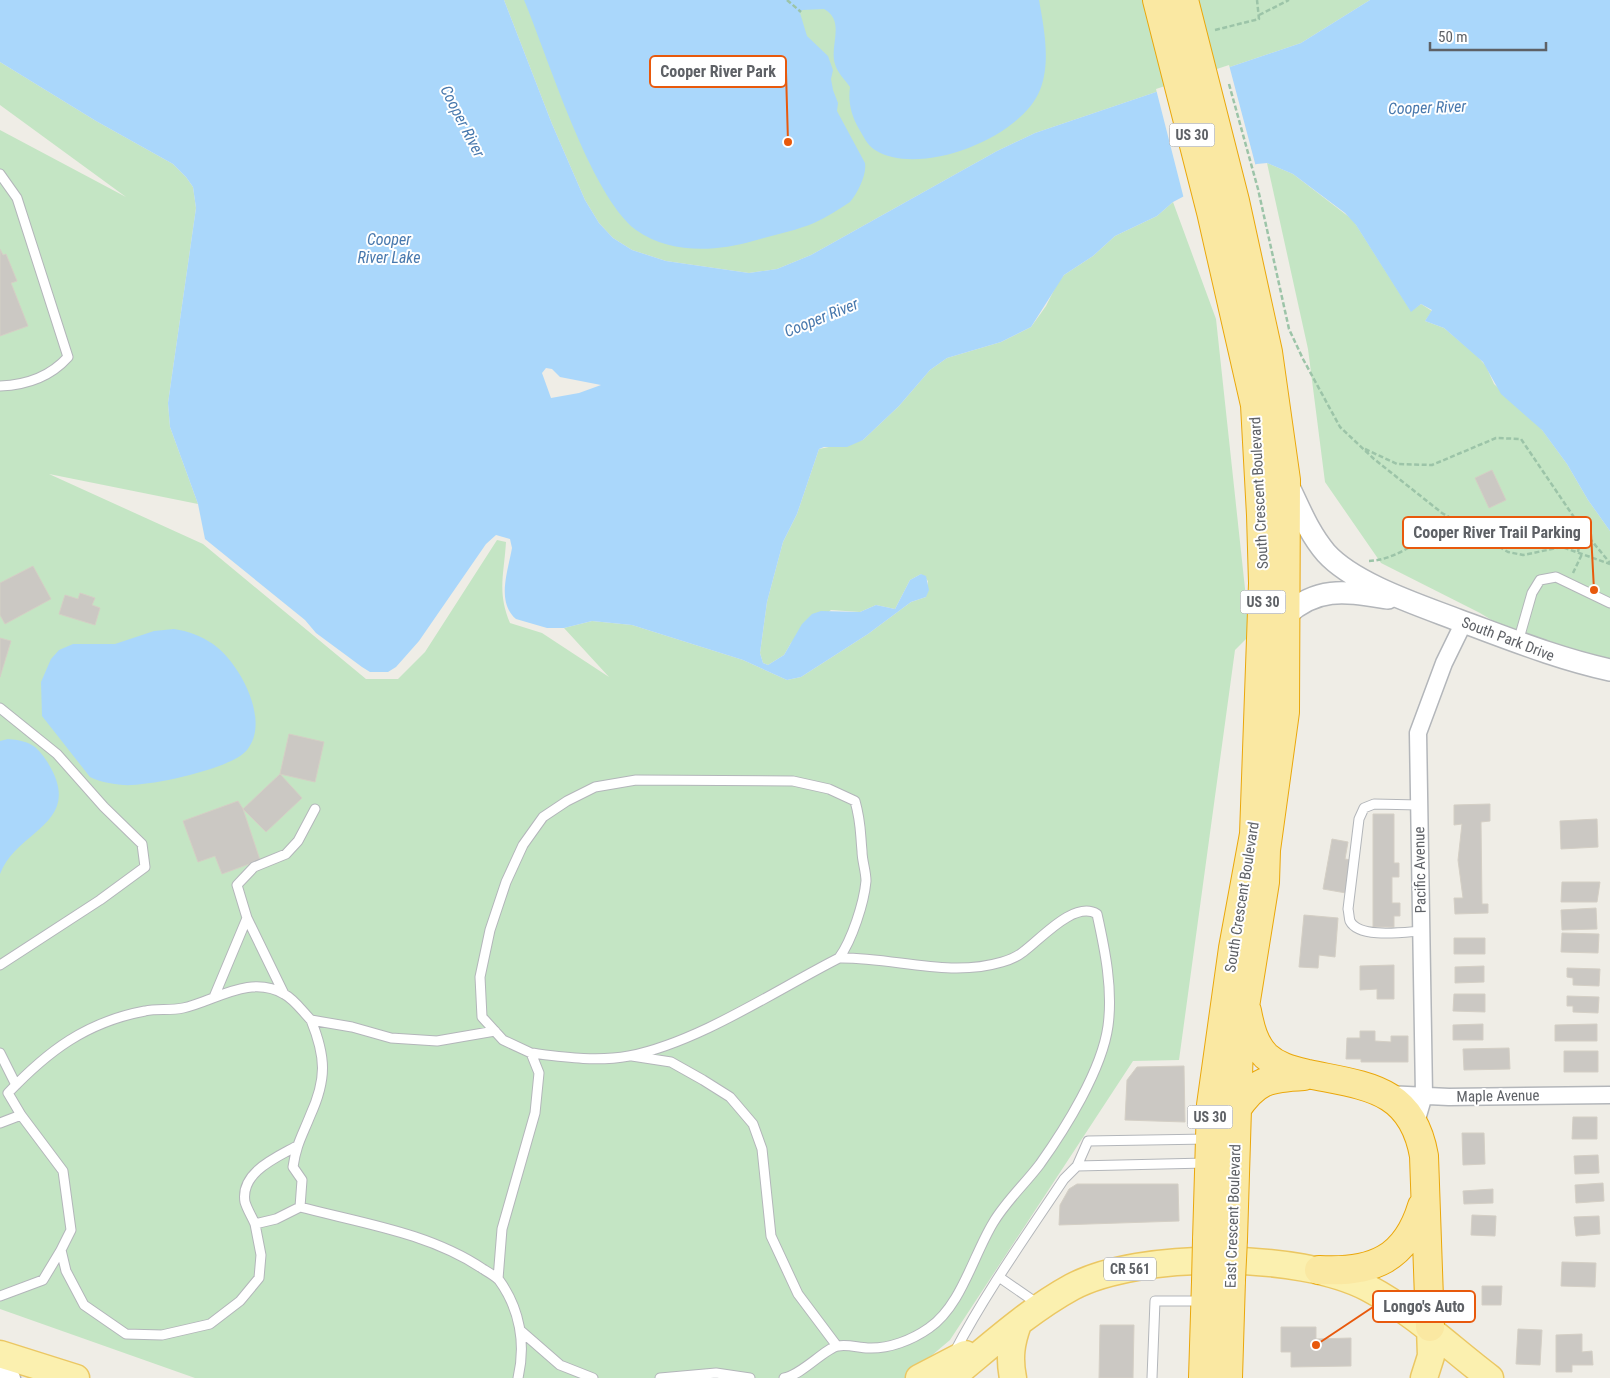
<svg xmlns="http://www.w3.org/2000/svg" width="1610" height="1378" font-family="'Roboto Condensed',sans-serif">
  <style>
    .green { fill: #c4e5c4 }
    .water { fill: #aad7fb; fill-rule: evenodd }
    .pier { fill: #efede6 }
    .building { fill: #cbc8c3; stroke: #d4cfc5 }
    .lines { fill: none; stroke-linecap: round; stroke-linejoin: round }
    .service-casing { stroke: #b3b6ba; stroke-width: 11 }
    .minor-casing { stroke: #b3b6ba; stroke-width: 19 }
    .tertiary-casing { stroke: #b3b6ba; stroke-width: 24 }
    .primary-casing { stroke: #ebc763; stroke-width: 29 }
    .trunk-casing { stroke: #eaa70b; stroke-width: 30 }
    .path { stroke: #9cc4a8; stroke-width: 2.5; stroke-dasharray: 5 2.5; stroke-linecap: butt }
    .service { stroke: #fff; stroke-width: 9 }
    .minor { stroke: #fff; stroke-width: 16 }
    .tertiary { stroke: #fff; stroke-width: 21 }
    .primary { stroke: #fbf0af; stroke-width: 26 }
    .trunk { stroke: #fae8a2; stroke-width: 28 }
    .trunk-bridge-casing { stroke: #eaa70b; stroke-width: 30; stroke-linecap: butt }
    .trunk-bridge { stroke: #fae8a2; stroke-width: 28 }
    .labels { text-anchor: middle; stroke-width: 4; stroke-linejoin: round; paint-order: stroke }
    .shield { fill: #fff; stroke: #8e9094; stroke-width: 1 }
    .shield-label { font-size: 14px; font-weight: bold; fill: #5e6166 }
    .street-label { font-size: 15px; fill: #5e6166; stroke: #fff }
    .water-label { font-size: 16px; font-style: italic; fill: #4778ad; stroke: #fff }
    .leader { fill: none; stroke: #e8590c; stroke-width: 2 }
    .callout-dot { fill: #e8590c; stroke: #fff; stroke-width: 2 }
    .callout { fill: #fff; stroke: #e8590c; stroke-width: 2 }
    .callout-label { font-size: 16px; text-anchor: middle; font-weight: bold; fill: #5e6166 }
  </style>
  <rect width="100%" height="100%" fill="#efede6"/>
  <path class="green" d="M504,0H1370L1301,43L1035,133L997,151L811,255L777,269L749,273L666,261L632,250L613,238L599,223L585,200L552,124Z
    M0,62L96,121L173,164L186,177L193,187L196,208L168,403L170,427L198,504L49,474L203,544L366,679H398L425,652L497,540L506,542C504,575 497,592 510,623L542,633L609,677L564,628L592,621L632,625L743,660L787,680L801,677L868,634L911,602L926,597L928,581L921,574L910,580L895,609L876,605L860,612L831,610L791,643L784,655L768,665L763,663L760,653L767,602L783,542L797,514L819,449L863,440L899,406L930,370L947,358L1001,342L1031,327L1046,306L1057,284L1064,275L1093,256L1115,236L1157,216L1173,202L1216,319L1250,635L1235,650L1179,1060L1133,1061L950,1340L905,1378H195L0,1309V130L126,197L0,105Z
    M1267,163L1293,174L1353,220L1411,311L1421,304L1432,311L1425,321L1444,328L1477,356L1486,366L1494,384L1540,427L1567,464L1588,500L1610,531V670L1546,653L1480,613L1381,563L1325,482L1308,349Z"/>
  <path class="water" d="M0,0H504L552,124L585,200L599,223L613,238L632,250L666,261L749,273L777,269L811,255L997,151L1035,133L1301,43L1370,0H1610V531L1588,500L1567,464L1542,430L1501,394L1483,362L1444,328L1425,321L1432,310L1421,304L1411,312L1356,225L1345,213L1293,174L1267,163L1257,164L1230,172L1173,202L1157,216L1115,236L1093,256L1064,275L1031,327L1001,342L947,358L930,370L899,406L863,440L847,447H824L819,449L797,514L783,542L767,602L760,653L763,663L768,665L784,655L802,624L812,614L821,611L860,612L876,605L895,609L910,580L921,574L926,576L929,590L926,597L911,602L868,634L801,677L787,680L743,660L632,625L592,621L564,628H547L516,619C496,602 508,571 512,548L510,539L496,535L486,544L419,641L396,667L388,672H370L362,667L316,633L305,620L205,539L198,504L170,427L168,403L196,208L193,187L186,177L173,164L96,121L0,62ZM546,368L552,369L560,377L601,385L579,393L551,398L542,373Z
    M524,0H1039C1044,28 1051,62 1040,90C1021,138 919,178 875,150C867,145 864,137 859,129C851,115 848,102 850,87C845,80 837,72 835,64C829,46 846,21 824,9L802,10L800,13L807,36L828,56L833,70L831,79L833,90L838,103L837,111L865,163C867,174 858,193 850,202C839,209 827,217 814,223C795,231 773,235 753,241C715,252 670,254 636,230C590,195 548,57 524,0Z
    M174,629C188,631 201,636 213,644C240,663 271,721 247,750C232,769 147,787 123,785C112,784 100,782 90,777L42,716L41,682L51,659L59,650L73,644H115L154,631Z
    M8,739C29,741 36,744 48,763C85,824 17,829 0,874V741Z"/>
  <path class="pier" d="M1229,65L1256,167L1231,174L1184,199L1156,89Z"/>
  <path class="building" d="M0,249L3,255L6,254L17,281L11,283L28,326L0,336Z
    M1492,470L1506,500L1489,508L1475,478Z
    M33,566L51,599L5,624L0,615V583Z
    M80,593L95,598L92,605L100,608L95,625L59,614L65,595L78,599Z
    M0,638L11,641L0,677Z
    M289,734L324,742L315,782L280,774Z
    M280,774L302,798L266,832L243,809Z
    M238,801L243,809L260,860L222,874L215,856L198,862L183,821Z
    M1490,804V821L1481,822L1482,904H1488V913L1455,914L1454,898H1463L1458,860L1462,824L1454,825V805Z
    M1373,814H1394V863H1399V877H1392V903H1400V916H1394V927H1373Z
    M1597,819L1598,847L1561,849L1560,821Z
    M1332,839L1348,842L1345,859L1351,860L1346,893L1323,889Z
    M1562,882H1600L1597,902H1561Z
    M1596,908L1597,929L1562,930L1561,910Z
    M1304,915L1338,918L1335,957L1319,955L1318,968L1299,967Z
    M1562,933L1599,934L1598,953L1561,952Z
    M1454,938H1485V954H1454Z
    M1394,965V999H1377V989L1360,990V966Z
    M1484,966V982L1455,983V967Z
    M1567,968L1600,969L1599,986L1573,985V978L1567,977Z
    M1454,994H1485V1012L1453,1011Z
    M1567,996L1599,997L1598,1013L1573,1012V1006H1567Z
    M1483,1024V1040H1453V1025Z
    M1597,1024V1041H1555V1025Z
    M1360,1031H1375V1041L1391,1042V1036H1408V1062H1361V1059H1346L1347,1038H1360Z
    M1509,1048L1510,1069L1464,1070L1463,1049Z
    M1564,1051H1598V1072H1564Z
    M1184,1066L1185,1122L1125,1120L1127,1080L1137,1067Z
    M1573,1117H1597V1139H1572Z
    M1462,1133H1484L1485,1164L1463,1165Z
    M1598,1155L1599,1173L1575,1174L1574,1156Z
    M1603,1183L1604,1201L1576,1203L1575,1185Z
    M1077,1184H1178L1179,1221L1059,1225L1060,1205L1069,1189Z
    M1493,1189V1203L1464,1204L1463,1191Z
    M1472,1215L1496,1216L1495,1236L1471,1235Z
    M1599,1216L1600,1234L1576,1236L1574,1217Z
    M1562,1262L1596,1263L1595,1287L1561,1286Z
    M1482,1286H1502L1501,1305H1482Z
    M1100,1325H1134L1133,1378H1099Z
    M1281,1327H1316V1339L1351,1338V1366L1291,1367V1352H1281Z
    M1518,1329L1542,1330L1540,1365L1516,1364Z
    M1582,1334V1352L1592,1351L1593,1365H1572V1372H1556V1335Z"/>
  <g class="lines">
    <defs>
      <path id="service" d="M0,174L17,198L68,357C50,377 27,385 0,386
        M1518,642L1532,593L1540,580L1556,577L1610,603
        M0,708L57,754L104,807L142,844L145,867L100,900L0,965
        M1419,805L1374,804L1364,808L1359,819L1348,909C1349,913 1349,918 1350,921C1359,939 1405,932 1421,931
        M247,918L284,994
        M214,997L247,918L237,885L254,867L286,854L298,841L315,809
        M311,1020C303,1012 294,999 284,994C250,974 215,1001 183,1008C170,1011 157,1008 145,1011C86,1022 48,1051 8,1093L21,1115L63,1171L71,1230L61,1250L66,1271L84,1305L126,1334L162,1335L210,1324L240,1301L259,1278L261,1255L255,1224L276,1219L300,1207C361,1223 430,1233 483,1269C488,1272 495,1276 499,1280C520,1309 526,1344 518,1378
        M0,1053L16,1085
        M632,1056L671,1062L703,1080L730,1097L753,1124L762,1149L771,1236L798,1294L837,1346
        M0,1123L21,1115
        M1206,1163L1077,1166L1088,1141L1208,1139
        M300,1207L302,1180L293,1167C296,1145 302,1136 310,1116C327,1079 326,1057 311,1020L352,1027L391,1038L437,1041L495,1031
        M255,1224C252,1217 247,1209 245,1202C240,1173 275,1158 295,1147
        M999,1277L1038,1304
        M498,1279L502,1229L535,1113L539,1073L531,1053L503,1040L482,1017L480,977L490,930L506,882L523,845L543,817L567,801L595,787L636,780L793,781L829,789L855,801C861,822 860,830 862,851C862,861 866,871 866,881C864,903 852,940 839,958C776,990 699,1042 629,1056C596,1062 563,1057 531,1053
        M0,1296L43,1280L61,1250
        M521,1331L560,1365L593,1378
        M954,1353C986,1292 1026,1236 1064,1179L1077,1166
        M660,1378L716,1373L750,1378
        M784,1378C802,1375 825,1348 838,1346C848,1344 859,1348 868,1348C889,1349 912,1340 929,1328C961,1306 973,1256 993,1223C1006,1201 1025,1184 1040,1164C1065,1129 1102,1070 1108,1026C1113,989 1105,950 1097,914C1074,900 1040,940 1023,952C1018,956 1009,960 1002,962C948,978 894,957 839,958
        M1152,1378L1155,1301H1202"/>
      <path id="minor" d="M1386,1094L1449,1097L1610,1095
        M1415,1126L1424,1095L1418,733L1444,663L1464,622
        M0,1368L12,1378"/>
      <path id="tertiary" d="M1287,483C1299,507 1308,532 1326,553C1354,584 1419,605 1458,620C1510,639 1556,658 1610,670
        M1286,615C1319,585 1348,592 1388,598"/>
      <path id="primary" d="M0,1354L76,1378
        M919,1378L965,1354
        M951,1378C989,1347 1028,1311 1072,1287C1140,1251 1300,1252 1368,1288C1415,1313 1449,1347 1490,1378
        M1013,1378C1009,1358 1011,1343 1018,1324
        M1424,1378L1431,1356L1430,1327"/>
      <path id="trunk" d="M1157,0L1211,212L1255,405L1261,515L1263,583L1254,834L1233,948L1211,1105L1207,1240
        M1184,0L1235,201L1268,352L1286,480L1285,712L1266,850L1265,882L1239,1044L1233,1239
        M1247,1011C1250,1027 1254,1044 1266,1056C1278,1067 1292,1070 1308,1074C1365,1086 1412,1087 1424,1156L1430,1327
        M1236,1110C1256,1080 1268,1078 1304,1076
        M1319,1270C1373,1273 1406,1259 1422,1206
        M1203,1378L1206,1282
        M1228,1378L1231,1280"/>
    </defs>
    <use href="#service" class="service-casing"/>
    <use href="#minor" class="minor-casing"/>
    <use href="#tertiary" class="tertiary-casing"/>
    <use href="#primary" class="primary-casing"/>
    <use href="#trunk" class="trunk-casing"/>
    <path class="path" d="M787,0L801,12
      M1259,15L1289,0
      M1215,30L1259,19L1257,0
      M1229,84L1258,189L1289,329L1303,359L1340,427L1374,459L1442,513L1508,552L1523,555L1562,547L1610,564
      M1365,449L1397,464L1432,465L1496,438L1521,439L1582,529L1610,563
      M1578,552L1582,529
      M1369,561C1398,560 1428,535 1450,517
      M1573,573L1582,554"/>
    <use href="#service" class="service"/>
    <use href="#minor" class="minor"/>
    <use href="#tertiary" class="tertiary"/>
    <use href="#primary" class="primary"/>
    <use href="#trunk" class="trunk"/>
    <defs>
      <path id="trunk-bridge" d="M1231,1280L1233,1239
        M1206,1282L1207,1240"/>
    </defs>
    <use href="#trunk-bridge" class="trunk-bridge-casing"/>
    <use href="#trunk-bridge" class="trunk-bridge"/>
  </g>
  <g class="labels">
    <g class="shield">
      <rect x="1169.5" y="123.5" width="45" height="23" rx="4"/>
      <rect x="1240.5" y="590.5" width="45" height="23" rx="4"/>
      <rect x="1187.5" y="1105.5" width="45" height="23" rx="4"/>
      <rect x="1104" y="1257.5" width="52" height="23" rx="4"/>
    </g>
    <g class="shield-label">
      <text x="1192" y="140">US 30</text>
      <text x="1263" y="607">US 30</text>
      <text x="1210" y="1122">US 30</text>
      <text x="1130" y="1274">CR 561</text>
    </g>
    <g class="street-label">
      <text transform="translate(1259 493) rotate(-93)" y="5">South Crescent Boulevard</text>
      <text transform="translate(1508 639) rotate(21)" y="5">South Park Drive</text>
      <text transform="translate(1420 870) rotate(-91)" y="5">Pacific Avenue</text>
      <text transform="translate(1242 897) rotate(-81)" y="5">South Crescent Boulevard</text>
      <text transform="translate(1498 1096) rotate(-1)" y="5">Maple Avenue</text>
      <text transform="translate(1233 1216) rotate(-88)" y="5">East Crescent Boulevard</text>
    </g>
    <g class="water-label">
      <text transform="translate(1427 107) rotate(-2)" y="6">Cooper River</text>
      <text transform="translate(463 121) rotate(63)" y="6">Cooper River</text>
      <text x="389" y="245">Cooper<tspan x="389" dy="18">River Lake</tspan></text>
      <text transform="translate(821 317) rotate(-22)" y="6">Cooper River</text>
    </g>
  </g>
  <path class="leader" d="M788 142L786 72M1594 590L1591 533M1316 1345L1373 1307"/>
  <g class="callout-dot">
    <circle cx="788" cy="142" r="5"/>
    <circle cx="1594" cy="590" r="5"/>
    <circle cx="1316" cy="1345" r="5"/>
  </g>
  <g class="callout">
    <rect x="650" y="56" width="136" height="31" rx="5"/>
    <rect x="1403" y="517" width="188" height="31" rx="5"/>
    <rect x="1373" y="1291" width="102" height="31" rx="5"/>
  </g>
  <g class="callout-label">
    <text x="718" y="77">Cooper River Park</text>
    <text x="1497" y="538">Cooper River Trail Parking</text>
    <text x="1424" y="1312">Longo's Auto</text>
  </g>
  <path d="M1430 42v8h116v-8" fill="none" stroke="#5e6166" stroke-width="2.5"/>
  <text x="1438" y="42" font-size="15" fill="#5e6166" stroke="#ffffff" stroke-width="4" paint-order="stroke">50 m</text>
</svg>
